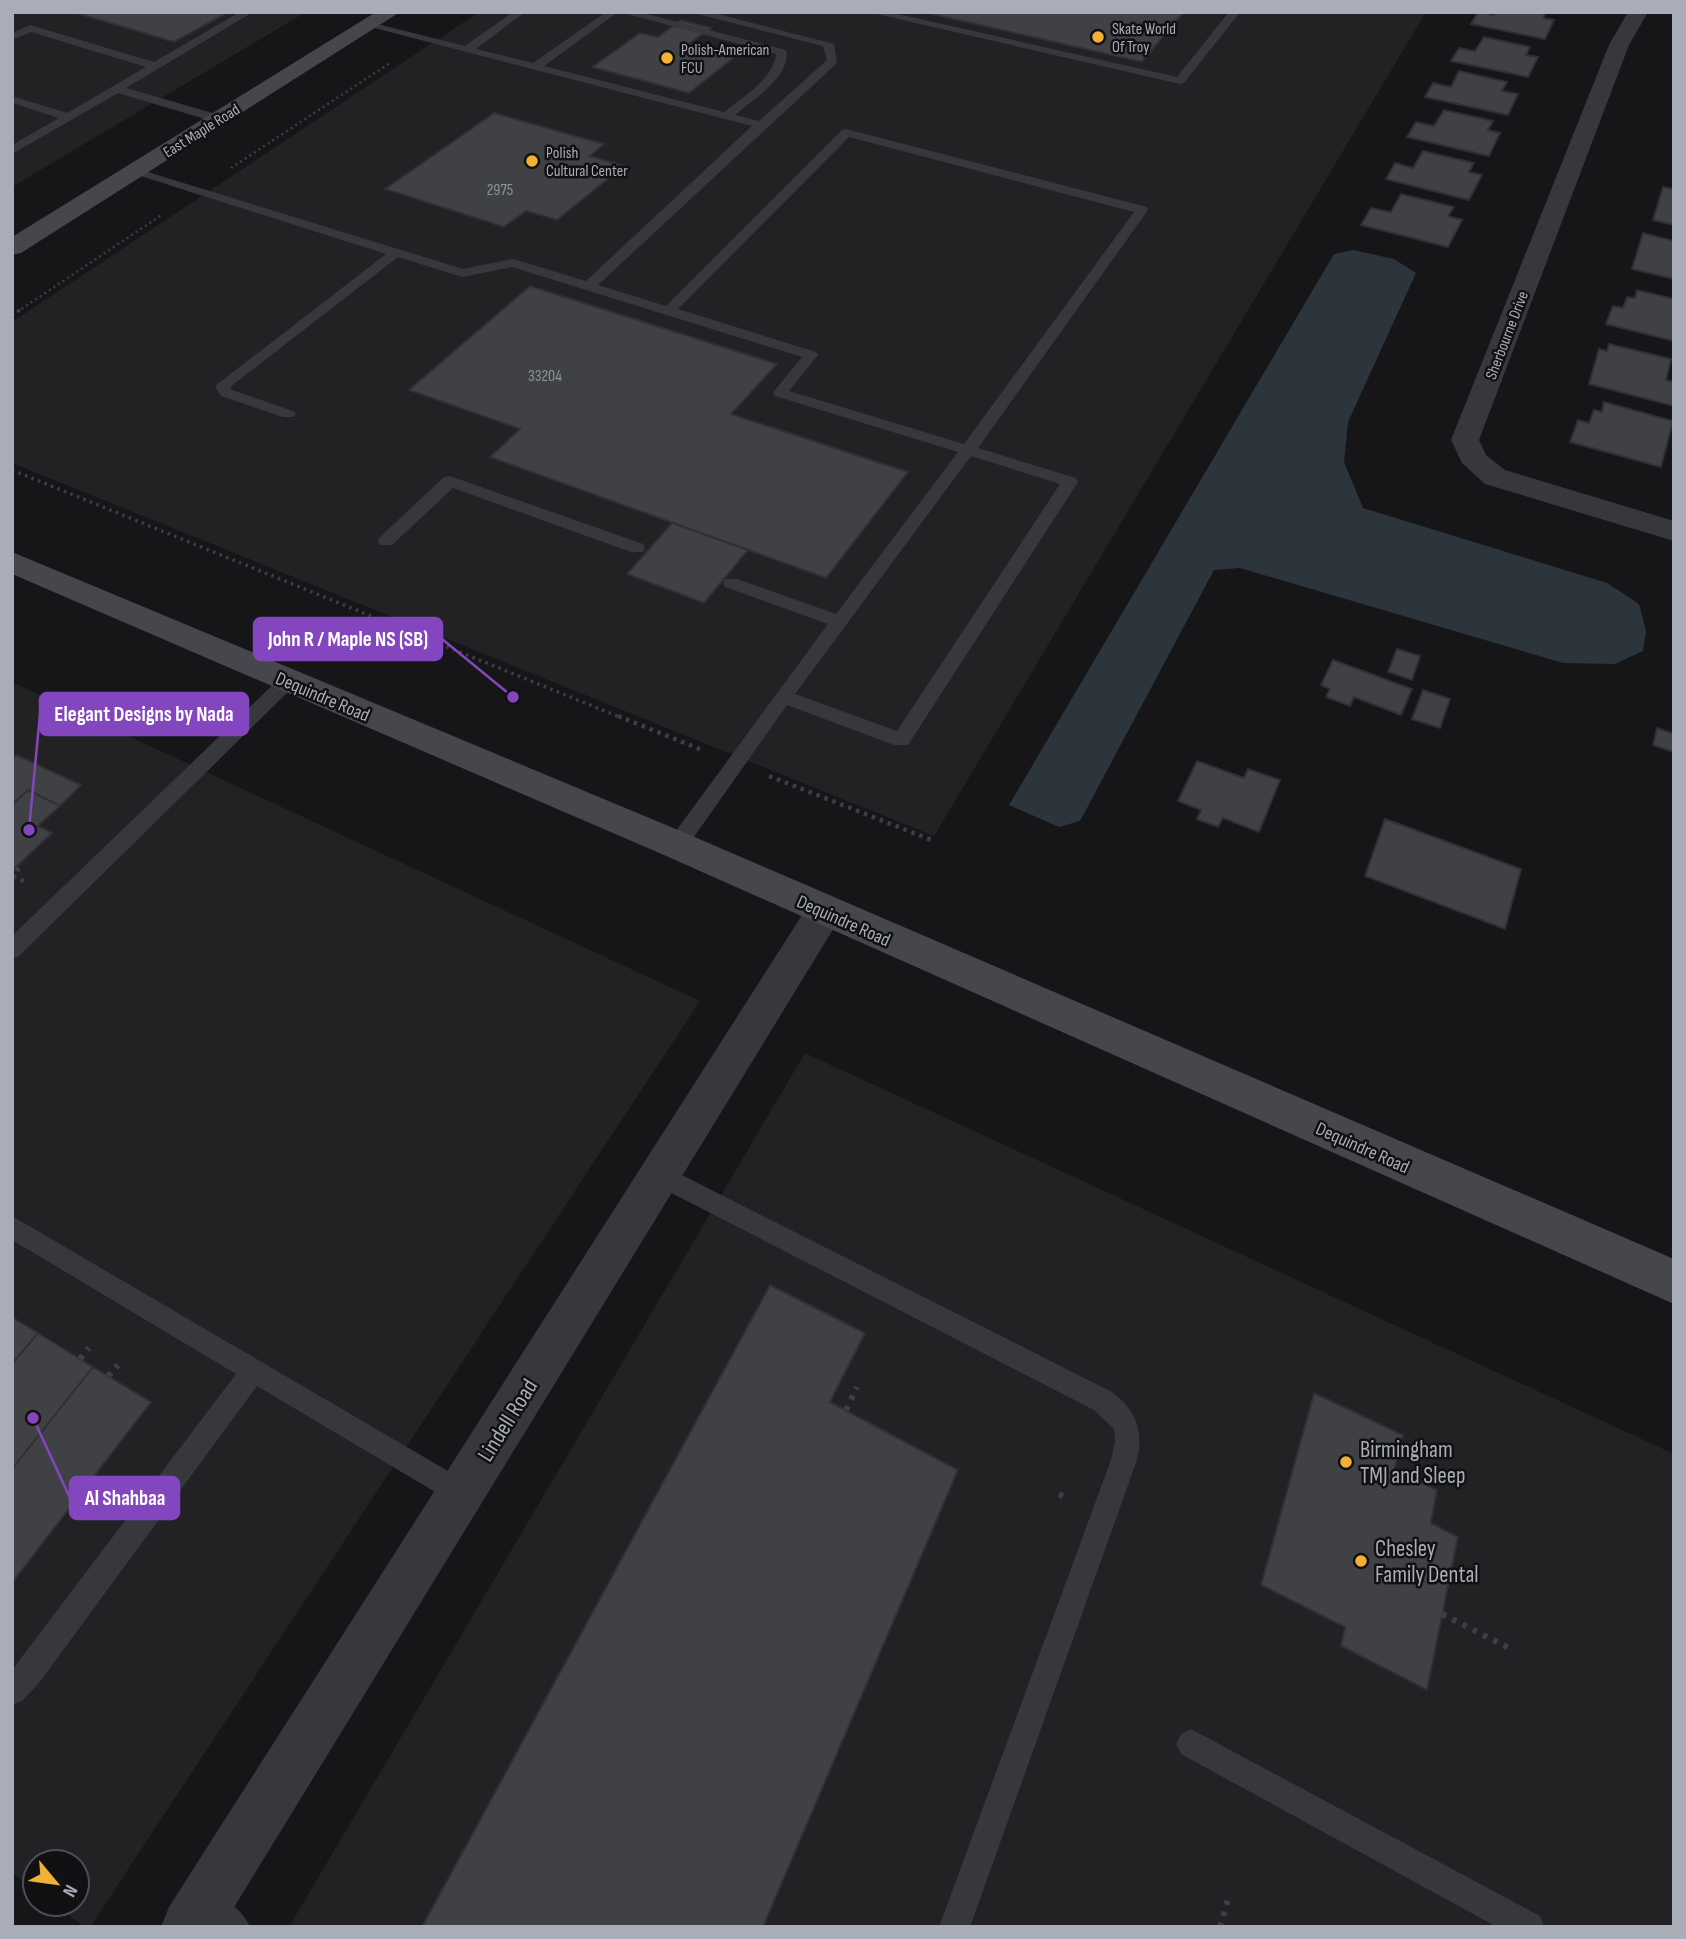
<svg xmlns="http://www.w3.org/2000/svg" width="1686" height="1939" font-family="'Sofia Sans Condensed',sans-serif">
  <style>
    .built { fill: #222225 }
    .water { fill: #2c353c }
    .building { fill: #404145; stroke: #303034; stroke-width: 2 }
    .lines { fill: none; stroke-linecap: round; stroke-linejoin: round }
    .path-far3 { stroke: #3d3f44; stroke-width: 2.5; stroke-dasharray: 2 3.5; stroke-linecap: butt }
    .path-far2 { stroke: #3d3f44; stroke-width: 3.5; stroke-dasharray: 2.5 4.5; stroke-linecap: butt }
    .path-far1 { stroke: #3d3f44; stroke-width: 4.5; stroke-dasharray: 3.5 5; stroke-linecap: butt }
    .path { stroke: #3d3f44; stroke-width: 6; stroke-dasharray: 4.5 7; stroke-linecap: butt }
    .lane { fill: #37383d; fill-rule: evenodd }
    .street { fill: #37383d; fill-rule: evenodd }
    .secondary { fill: #45474d; fill-rule: evenodd }
    .poi-dot { fill: #f2b134; stroke: #111113; stroke-width: 2.5 }
    .labels { text-anchor: middle; stroke-width: 5; stroke-linejoin: round; paint-order: stroke }
    .far-poi-label { font-size: 16px; fill: #a8adb8; stroke: #111113; text-anchor: start }
    .far-street-label { font-size: 16px; fill: #a8adb8; stroke: #111113 }
    .number-label { font-size: 16px; fill: #8e929b }
    .street-label { font-size: 19px; fill: #a8adb8; stroke: #111113 }
    .near-street-label { font-size: 23px; fill: #a8adb8; stroke: #111113 }
    .near-poi-label { font-size: 23px; fill: #a8adb8; stroke: #111113; text-anchor: start }
    .leader { fill: none; stroke: #8446be; stroke-width: 2.5 }
    .callout-dot { fill: #8446be; stroke: #111113; stroke-width: 2.5 }
    .callout { fill: #8446be; stroke: #8446be; stroke-width: 2.5 }
    .callout-label { font-size: 21px; text-anchor: middle; font-weight: bold; fill: #fff }
  </style>
  <rect width="100%" height="100%" fill="#161618"/>
  <path class="built" d="M12,12H306L12,187Z
    M479,12H1426L934,836L12,463V322Z
    M12,682L700,1001L90,1927H84L54,1904H77V1862H35V1890L12,1872Z
    M805,1053L1674,1454V1927H289Z"/>
  <path class="water" d="M1353,250L1394,259L1416,273L1348,422L1344,462L1363,508L1607,583L1639,604L1646,631L1643,651L1615,664L1563,663L1240,568L1214,570L1080,821L1059,827L1009,805L1334,254Z"/>
  <path class="building" d="M73,12H224L227,13L174,42Z
    M923,12H1184L1142,62Z
    M1478,12L1494,15L1496,12H1546L1543,18L1554,20L1545,39L1471,24Z
    M681,20L711,28L689,44L736,56L689,93L592,67L640,33L658,37Z
    M1484,37L1530,47L1526,55L1538,57L1528,77L1451,61L1459,48L1475,51Z
    M1459,71L1507,82L1502,91L1518,94L1508,115L1425,97L1433,83L1451,87Z
    M1444,110L1493,121L1488,130L1500,133L1489,156L1407,137L1416,122L1434,126Z
    M494,113L604,144L590,156L624,166L557,220L526,211L504,227L385,189Z
    M1423,151L1474,163L1469,172L1482,175L1469,200L1386,179L1395,163L1413,168Z
    M1663,187L1674,189V225L1653,220Z
    M1401,194L1454,207L1448,216L1462,220L1448,247L1361,225L1371,208L1391,212Z
    M1643,233L1674,241V279L1632,269Z
    M530,286L777,364L731,414L908,472L826,578L490,457L520,429L409,390Z
    M1637,290L1674,299V341L1606,324L1613,306L1623,308L1627,297L1635,298Z
    M1609,344L1671,359L1666,380L1674,382V406L1589,384L1599,349L1607,351Z
    M1604,402L1673,421L1661,467L1570,442L1578,420L1589,423L1594,410L1602,412Z
    M672,523L748,550L704,603L627,574Z
    M1397,649L1420,656L1412,680L1388,672Z
    M1333,660L1412,689L1401,715L1354,697L1350,706L1326,697L1330,689L1321,685Z
    M1423,690L1450,699L1440,728L1412,719Z
    M1657,728L1674,734V752L1653,745Z
    M17,755L81,785L60,806L28,790L12,805V759Z
    M1197,761L1244,778L1248,769L1280,780L1259,832L1223,818L1218,827L1197,819L1201,810L1178,801Z
    M28,790L60,806L38,826L52,833L12,871V805Z
    M1385,819L1521,869L1505,929L1365,876Z
    M770,1285L865,1333L830,1402L958,1470L763,1927H422Z
    M12,1317L38,1333L12,1364Z
    M38,1333L93,1367L12,1469V1364Z
    M93,1367L151,1402L12,1583V1469Z
    M1314,1393L1403,1435L1394,1470L1437,1490L1431,1523L1458,1537L1427,1690L1341,1646L1345,1627L1261,1585Z"/>
  <g class="lines">
    <path class="path-far3" d="M231,168L390,63
      M17,312L163,214"/>
    <path class="path-far2" d="M12,315L20,310
      M12,470L622,718"/>
    <path class="path-far1" d="M618,716L702,750
      M769,776L934,841
      M13,876L28,883
      M12,877L18,870L15,868"/>
    <path class="path" d="M80,1359L89,1348
      M108,1376L118,1365
      M846,1410L857,1387
      M1059,1494L1067,1499
      M1442,1614L1509,1648
      M1220,1927L1228,1899"/>
    <path class="lane" d="M240,12H253L126,88L223,116V122H215L118,93L12,154V145L59,118L12,103V96L67,113L146,67L31,32L12,40V33L30,25L154,62Z
      M513,12H525L476,49L533,63L606,12H618L544,66L724,112C742,97 773,80 776,54L620,12H639L786,50C792,76 752,100 735,115L759,121L827,60L823,46L690,12H710L834,44L837,63L598,285L666,306L842,130L846,129L1147,207L1148,210L978,448L1076,478L1078,482L908,745H894L787,705L684,851L677,853L670,851L667,845L670,839L828,624L725,587L723,583L725,579H737L836,614L958,452L775,396L773,393L775,390L802,357L512,267L462,277L398,257L230,387L232,390L293,411L296,414L293,417H283L221,396L215,386L386,254L128,172L134,168L138,169L463,269L513,259L586,281L752,126L363,25L369,22L465,46ZM849,137L1134,212L964,444L789,391L818,355L816,352L678,309ZM971,456L1060,484L897,731L795,694Z
      M868,12H889L1177,77L1229,12H1240L1184,83L1180,84Z
      M450,476L643,544L645,548L643,552H631L453,488L392,545H380L378,541L380,537L444,477Z
      M288,674L294,676L297,681L294,686L19,956L12,959V936L282,676Z
      M660,1164L1112,1392C1136,1410 1144,1431 1137,1460L970,1927H939L1111,1460L1115,1441L1114,1429L1094,1410L652,1183L648,1175L652,1167Z
      M12,1216L470,1484L474,1493L470,1502L461,1506L452,1502L257,1386L39,1683L22,1701L12,1705V1670L236,1374L12,1240Z
      M1191,1729L1540,1916L1544,1927H1497L1181,1754L1176,1744L1181,1734Z
      M204,1889C222,1896 243,1909 250,1927C225,1927 200,1932 189,1904L193,1893Z"/>
    <path class="street" d="M1628,12H1648L1629,45L1479,440L1486,455L1505,470L1674,521V541L1485,484L1462,463L1451,440L1609,45Z
      M824,896L837,901L843,912L837,923L222,1927H161L169,1907L811,901Z"/>
    <path class="secondary" d="M376,12H400L21,253L12,255V237Z
      M12,552L690,835L1674,1259V1304L664,855L12,574Z"/>
  </g>
  <g class="poi-dot">
    <circle cx="1098" cy="37" r="7"/>
    <circle cx="667" cy="58" r="7"/>
    <circle cx="532" cy="161" r="7"/>
    <circle cx="1346" cy="1462" r="7"/>
    <circle cx="1361" cy="1561" r="7"/>
  </g>
  <g class="labels">
    <g class="far-poi-label">
      <text x="1112" y="34">Skate World<tspan x="1112" dy="18">Of Troy</tspan></text>
      <text x="681" y="55">Polish-American<tspan x="681" dy="18">FCU</tspan></text>
      <text x="546" y="158">Polish<tspan x="546" dy="18">Cultural Center</tspan></text>
    </g>
    <g class="far-street-label">
      <text transform="translate(201 130) rotate(-32)" y="6">East Maple Road</text>
      <text transform="translate(1506 335) rotate(-69)" y="6">Sherbourne Drive</text>
    </g>
    <g class="number-label">
      <text x="500" y="195">2975</text>
      <text x="545" y="381">33204</text>
    </g>
    <g class="street-label">
      <text transform="translate(323 696) rotate(23)" y="7">Dequindre Road</text>
      <text transform="translate(844 920) rotate(24)" y="7">Dequindre Road</text>
      <text transform="translate(1363 1147) rotate(24)" y="7">Dequindre Road</text>
    </g>
    <g class="near-street-label">
      <text transform="translate(507 1420) rotate(-58)" y="8">Lindell Road</text>
    </g>
    <g class="near-poi-label">
      <text x="1360" y="1457">Birmingham<tspan x="1360" dy="26">TMJ and Sleep</tspan></text>
      <text x="1375" y="1556">Chesley<tspan x="1375" dy="26">Family Dental</tspan></text>
    </g>
  </g>
  <path class="leader" d="M513 697L442 639M29 830L40 714M33 1418L70 1498"/>
  <g class="callout-dot">
    <circle cx="513" cy="697" r="7"/>
    <circle cx="29" cy="830" r="7"/>
    <circle cx="33" cy="1418" r="7"/>
  </g>
  <g class="callout">
    <rect x="254" y="618" width="188" height="42" rx="7"/>
    <rect x="40" y="693" width="208" height="42" rx="7"/>
    <rect x="70" y="1477" width="109" height="42" rx="7"/>
  </g>
  <g class="callout-label">
    <text x="348" y="646">John R / Maple NS (SB)</text>
    <text x="144" y="721">Elegant Designs by Nada</text>
    <text x="125" y="1505">Al Shahbaa</text>
  </g>
  <rect width="1686" height="1939" fill="none" stroke="#a8adb8" stroke-width="28"/>
  <g transform="translate(56 1883) rotate(119)"><circle r="33" fill="#111113" stroke="#4d4f55" stroke-width="2"/>
  <path d="M0-5L12 26L0 18L-12 26Z" fill="#f2b134"/>
  <text y="-10" font-size="19" font-weight="bold" text-anchor="middle" fill="#a8adb8">N</text>
  </g>
</svg>
